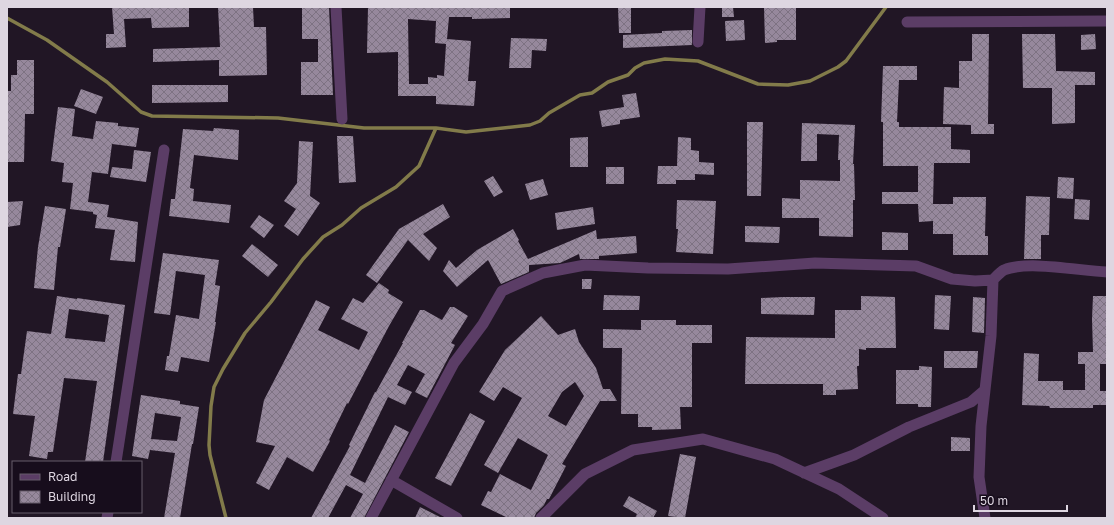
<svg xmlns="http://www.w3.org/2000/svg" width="1114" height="525" font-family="'Golos Text',sans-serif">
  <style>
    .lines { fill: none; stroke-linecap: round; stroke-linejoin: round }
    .stream { stroke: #827b4a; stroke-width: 3.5 }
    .building { fill: url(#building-cross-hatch); fill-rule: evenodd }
    .minor { stroke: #5b3d66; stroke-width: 11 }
  </style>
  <defs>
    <pattern id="building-cross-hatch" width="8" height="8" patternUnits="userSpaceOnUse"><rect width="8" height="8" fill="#96889c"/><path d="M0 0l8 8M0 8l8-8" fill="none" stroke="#7d7282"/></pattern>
  </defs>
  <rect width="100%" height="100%" fill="#211625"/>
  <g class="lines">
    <path class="stream" d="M7,18L47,40L107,82L141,112L152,116L278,118L364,128H436
      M226,518L210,455L209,445L211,406L214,387L223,369L245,333L271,302L303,259L323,237L342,225L361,208L396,187L419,166L436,128L466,132L530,125L540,121L549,113L580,95L592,93L608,82L628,75L635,68L644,63L665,59L698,61L758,84L788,85L810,81L838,67L846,61L886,7"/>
  </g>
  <path class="building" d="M112,7H189V27L152,28L151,18L124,19L126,47L106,48V34H114Z
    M218,7H253L254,27H266L267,75L219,76V60L153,62V49L220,47Z
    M302,7H329L333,95H301V62H318V39H302Z
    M368,7H510V18L472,19V17H449L447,39L471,41L468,81H476L474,106L436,104V96H398V52L367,53ZM408,19L436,21L435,43L446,44L444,76L437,75V78L428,77V84H409Z
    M618,7H631V33H619Z
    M722,7H733L734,17H722Z
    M764,7H796V40H777V42L765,43Z
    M744,20L745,40L726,41L725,21Z
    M692,30V45L623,48V35L662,33V31Z
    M972,34H989L988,124H994V134H971V125L943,124L944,87L959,88V61H972Z
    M1022,34H1055L1056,71L1095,72V85H1075V123L1052,124V88H1023Z
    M1095,34L1096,49L1081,50V35Z
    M511,38L547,39L546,51L532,50L531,68H509Z
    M17,60H34V114H25L24,162H7V91H11V75H17Z
    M883,66H917V80H899L897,122H899V127H951V149L970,150V163H934L933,204H953V197H986L985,236H988V255H953V234H933V221L919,222L918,204H882V192H918V166H883V122H881Z
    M152,85H228V102L152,103Z
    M81,89L103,97L96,114L74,106Z
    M636,93L640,117L620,120V124L602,127L599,111L624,107L622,95Z
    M58,107L75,109L72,136L93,139L96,121L118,123V126L139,128L136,147L112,144L108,174L92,172L88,202L109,205L107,217L138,222L135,262L110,260L115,230L95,228L97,215L93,214V212L70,209L73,183L62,182L64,163L51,161Z
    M747,122H763L761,196H747Z
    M802,123L855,125L853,164H854L855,200H853V237L819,236V218H782V198L800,199V180L840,181V160H838L839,135L817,134V161H801Z
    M214,128L239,130L238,160L194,155L190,188L194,189L193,201L231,205L229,223L169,216L171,199H175L183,129L213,131Z
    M337,136H353L356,182L339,183Z
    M588,137V167H570V138Z
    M678,137L691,138V150L699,151V162L714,163V175L695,174V180H676V184H657L658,166H677Z
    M299,141L313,142L310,196L320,203L298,236L284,226L296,209L284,201L297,183Z
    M134,150L151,152L146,182L110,177L112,167L132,169Z
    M606,167H624V184H606Z
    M493,176L503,192L494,197L484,181Z
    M1058,177L1074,178L1073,199L1057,198Z
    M543,179L548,195L530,200L525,184Z
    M1026,196L1050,197L1049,235H1041V259H1024Z
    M1075,199L1090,200L1089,220L1074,219Z
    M677,200L716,201L713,254L676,252L678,229H676Z
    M23,201L20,225L7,227V202Z
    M443,204L450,217L423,234L437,248L429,261L408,240L377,283L366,275L399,229Z
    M45,206L66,209L60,247H58L54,290L34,288L38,247Z
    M593,207L595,224L557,230L555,213Z
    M259,215L274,225L264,238L250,227Z
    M745,226L780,227L779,243L745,242Z
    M513,229L519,240L518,241L528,259L596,230L597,239L636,236L637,253L599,256V259H580L579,254L560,263L529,265V272L501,284L488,260L457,287L443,271L449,260L456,268L477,250Z
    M882,232L908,233V250H882Z
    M252,244L278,265L268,277L242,256Z
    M163,253L219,260L215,285L220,286L215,322H216L209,362L181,357L178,372L165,370L167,356H169L176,315L199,319L205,275L176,271L170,315L154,313Z
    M582,279H592L591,289H582Z
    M379,283L389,290L388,293L403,302L389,326L348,404L347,403L329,440L330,441L313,472L287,457L269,490L256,483L275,446L256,442L264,400L316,300L330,307L318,330L359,350L368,332L341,319L353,298L363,303Z
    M604,295L640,296L639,310H603Z
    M935,295L951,296L949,330L934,329Z
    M57,296L77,299V298L125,305L103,462H85L97,381L64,378L53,452H48L47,459L29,456L35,416L13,414L18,374H21L27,331L51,334ZM69,309L109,315L105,342L65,338Z
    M861,296L895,297L896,348H866V350L859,349V366H857L858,389L836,390V395H823V384H745L746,337L835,338V310H861Z
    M1093,296H1107V364H1100V391H1107V405H1093V408H1050L1049,406L1022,405L1024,353L1039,354L1038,381H1063V390H1085V364H1078V352H1093L1092,319Z
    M784,297H815L814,315L761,314V298Z
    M973,297L985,298L984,333L972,332Z
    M450,307H454L468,316L451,343L455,345L427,398L415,392L425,374L408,365L397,385L412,392L405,405L388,397L350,475L365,483L395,425L409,432L364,518H350L363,494L346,485L328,518H311L350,446L349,445L375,392H376L403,343H402L420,310H424L442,320Z
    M541,316L558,335L575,329L579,342L596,368L603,389H610L617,401H600L562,464L566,466L549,499H547L544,505L536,513L534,518H508L481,505L488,491L491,492L500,474L531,490L548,455L518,438L498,473L484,465L522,398L503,387L494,401L479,392L505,350ZM575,382L584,396L566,426L548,416L562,392Z
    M641,320H676V325H712V343H692V407H680L681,429L652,430V427H638V414H621L622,348H603V329L641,330Z
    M944,351H978L977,368H944Z
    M919,366L932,367L931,407H918V404H896V370H919Z
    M141,395L180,401V404L199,407L193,444H192L180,518H164L175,453L150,450L148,459L132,456ZM155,413L181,417L177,441L151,439Z
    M470,413L485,421L451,486L435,478Z
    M951,437L970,438V451H951Z
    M680,454L696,457L685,518L668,516Z
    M629,496L657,511L653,518H635L637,514L623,506Z
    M420,507L442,518H415Z"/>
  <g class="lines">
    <path class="minor" d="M336,7L342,119
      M907,22L1107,21
      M698,42L700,7
      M116,462L164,150
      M804,473L854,455L909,427L971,402L985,390
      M391,480L457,518
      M107,518L108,512
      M371,518L454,363L483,324L502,291L543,273L585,265L648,268L728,269L815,263L916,266L952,279L975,281L993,280C996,277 1000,272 1004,270C1028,260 1080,271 1107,272
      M541,518L585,474L633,450L703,439L775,459L839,489L883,518
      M985,518L979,477L981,426L991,336L993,280"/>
  </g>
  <rect width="1114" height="525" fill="none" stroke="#ded6e1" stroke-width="16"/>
  <rect x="12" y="461" width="130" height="52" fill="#170d1c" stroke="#675d6b"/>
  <rect x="20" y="474" width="20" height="6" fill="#5b3d66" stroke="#675d6b"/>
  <text x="48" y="481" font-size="12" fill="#ded6e1">Road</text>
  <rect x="20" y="491" width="20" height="12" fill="url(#building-cross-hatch)" stroke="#675d6b"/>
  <text x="48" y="501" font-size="12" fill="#ded6e1">Building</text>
  <path d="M974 505v6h93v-6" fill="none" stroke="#ded6e1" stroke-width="2"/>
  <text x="980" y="505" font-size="12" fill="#ded6e1" stroke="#170d1c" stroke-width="3" paint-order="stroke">50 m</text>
</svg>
